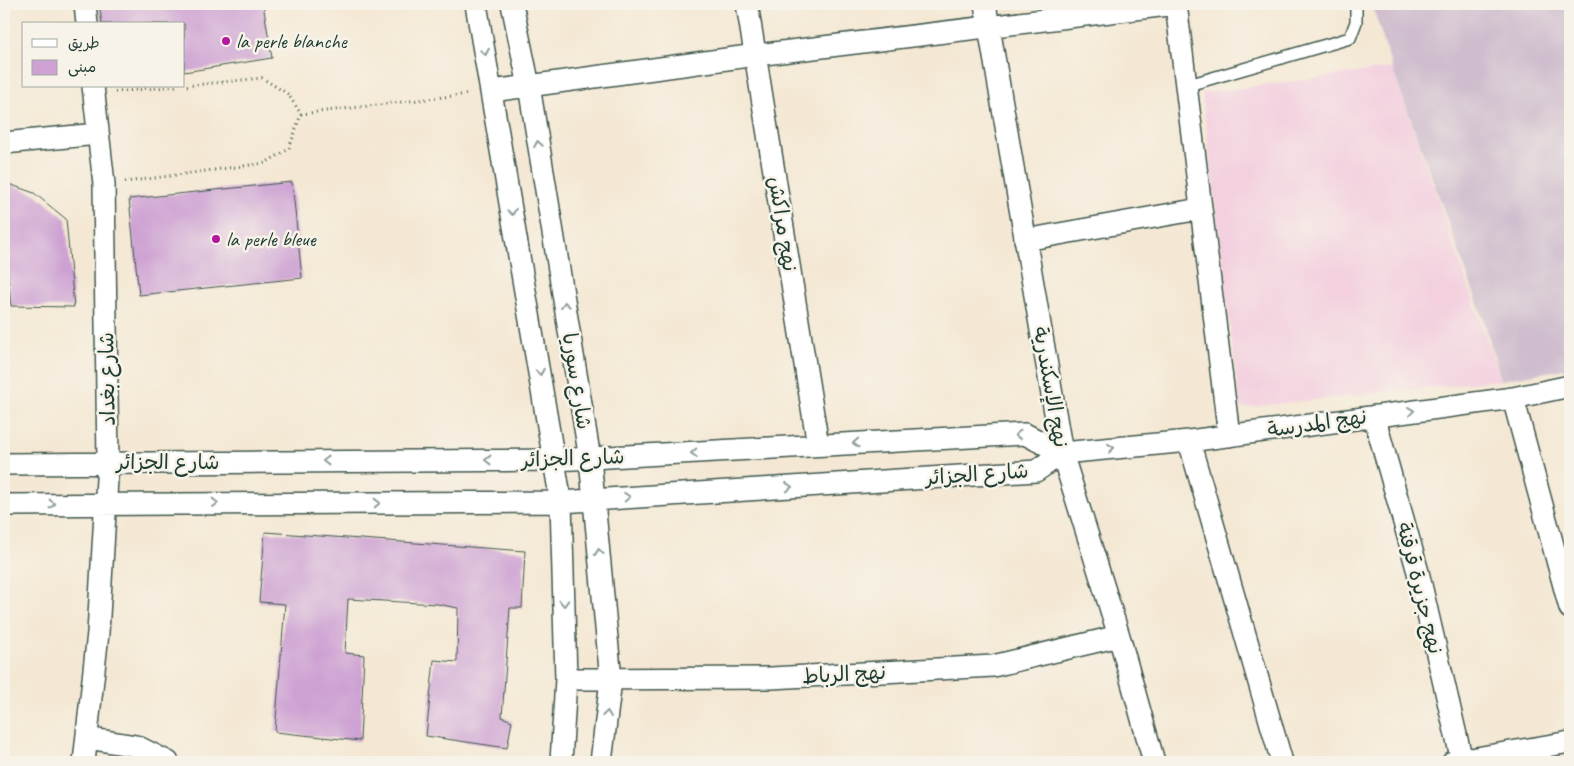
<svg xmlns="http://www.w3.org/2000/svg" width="1574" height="766" font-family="Caveat,'Playpen Sans Arabic',sans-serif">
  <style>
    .built { fill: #f3cfdf }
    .industrial { fill: #cfbdce }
    .building { fill: #cda2d3 }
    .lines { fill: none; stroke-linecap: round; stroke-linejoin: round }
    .service-casing { stroke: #3f574c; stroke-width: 14 }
    .minor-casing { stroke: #3f574c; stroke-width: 24 }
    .path { stroke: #3f574c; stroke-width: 3; stroke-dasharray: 1 4; stroke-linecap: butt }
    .service { stroke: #fff; stroke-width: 11 }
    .minor { stroke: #fff; stroke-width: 21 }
    .oneway { stroke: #8f9e9a }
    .poi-dot { fill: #b5179e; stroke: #f7f3e8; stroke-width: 2 }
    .labels { text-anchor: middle; stroke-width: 5; stroke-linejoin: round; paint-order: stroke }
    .poi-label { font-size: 21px; fill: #1f3d34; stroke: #f7f3e8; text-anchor: start }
    .street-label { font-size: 21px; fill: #1f3d34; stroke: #f7f3e8 }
  </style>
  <rect width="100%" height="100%" fill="#f7f3e8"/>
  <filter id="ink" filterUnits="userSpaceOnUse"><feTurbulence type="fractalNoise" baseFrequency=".02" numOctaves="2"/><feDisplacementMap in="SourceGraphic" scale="10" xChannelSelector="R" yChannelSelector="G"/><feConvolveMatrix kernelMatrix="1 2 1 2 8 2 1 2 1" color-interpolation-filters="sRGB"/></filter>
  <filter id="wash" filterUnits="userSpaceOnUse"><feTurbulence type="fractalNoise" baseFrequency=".0096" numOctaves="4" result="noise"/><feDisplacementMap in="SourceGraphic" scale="20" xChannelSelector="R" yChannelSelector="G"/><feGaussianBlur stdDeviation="1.12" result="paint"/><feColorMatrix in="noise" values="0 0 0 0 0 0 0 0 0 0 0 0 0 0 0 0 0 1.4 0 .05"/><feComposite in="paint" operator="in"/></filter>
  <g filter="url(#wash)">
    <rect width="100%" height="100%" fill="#f4e8d4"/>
    <path class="built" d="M1392,68L1501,380L1240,408L1202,93Z"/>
    <path class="industrial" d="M1372,4H1570V368L1501,380L1484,321L1392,68Z"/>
    <g id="blocks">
      <path class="building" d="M99,4H263L272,58L184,72V24H102Z
        M292,182L302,278L139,295L129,199Z
        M9,184L34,193L66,219L74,307L11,306L6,255H4V185Z
        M265,532L525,551L522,608H510L502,717L512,721L507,748L426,736L434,660L457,662L458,608L437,604L348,599L345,653L364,655L360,741L275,732L285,604L259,602Z"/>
    </g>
  </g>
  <g filter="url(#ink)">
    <use href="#blocks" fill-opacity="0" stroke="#3f574c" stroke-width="1"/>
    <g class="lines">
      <defs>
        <path id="service" d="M1185,86L1350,38L1356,22V4
          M1543,748L1546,762"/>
        <path id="minor" d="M85,4L87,24
          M476,4L561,502L566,679L561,762
          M512,4L529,86L590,459L611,680L601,762
          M747,4L818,445
          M985,4L1062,453L1119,636L1154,762
          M1176,4L1229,436
          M492,91L756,55L1176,4
          M4,143L98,134
          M1025,240L1200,209
          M1513,398L1570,608
          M1374,416L1418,572L1462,761
          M1189,441L1282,762
          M4,464L555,460L1025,434L1062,453
          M4,505L561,502L1036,471L1062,453L1189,441L1513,398L1570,386
          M566,679L771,678L993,666L1119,636
          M87,738L136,746L168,762
          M84,762L98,633L108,462L104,184L93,86
          M1453,762L1570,742"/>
      </defs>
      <use href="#service" class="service-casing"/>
      <use href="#minor" class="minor-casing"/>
      <path class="path" d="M115,92L177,86
        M301,114L469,94
        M125,182L265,163L289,149L301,114L288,94L262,78L184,86"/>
      <use href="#service" class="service"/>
      <use href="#minor" class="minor"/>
    </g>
    <defs><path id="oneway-chevron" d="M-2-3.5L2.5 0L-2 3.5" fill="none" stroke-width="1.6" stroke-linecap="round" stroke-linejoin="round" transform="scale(1.25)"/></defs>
    <g class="oneway">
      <use href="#oneway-chevron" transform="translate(485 52) rotate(80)"/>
      <use href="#oneway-chevron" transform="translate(538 144) rotate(-99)"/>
      <use href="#oneway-chevron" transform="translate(512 212) rotate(80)"/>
      <use href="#oneway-chevron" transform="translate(565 305) rotate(-99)"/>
      <use href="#oneway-chevron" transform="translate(540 372) rotate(80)"/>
      <use href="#oneway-chevron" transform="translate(1411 411) rotate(-7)"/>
      <use href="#oneway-chevron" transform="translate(1018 435) rotate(179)"/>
      <use href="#oneway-chevron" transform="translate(856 443) rotate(177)"/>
      <use href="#oneway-chevron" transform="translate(1111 448) rotate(-6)"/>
      <use href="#oneway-chevron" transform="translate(694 453) rotate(177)"/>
      <use href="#oneway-chevron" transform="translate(488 460) rotate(180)"/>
      <use href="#oneway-chevron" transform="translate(326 461) rotate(180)"/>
      <use href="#oneway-chevron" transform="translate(789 487) rotate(-4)"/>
      <use href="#oneway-chevron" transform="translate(627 497) rotate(-4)"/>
      <use href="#oneway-chevron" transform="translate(215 503)"/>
      <use href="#oneway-chevron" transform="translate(377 503)"/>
      <use href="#oneway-chevron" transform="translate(52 504)"/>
      <use href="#oneway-chevron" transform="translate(599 552) rotate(-95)"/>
      <use href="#oneway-chevron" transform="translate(564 603) rotate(88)"/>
      <use href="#oneway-chevron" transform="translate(607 714) rotate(-83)"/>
    </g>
  </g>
  <g class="poi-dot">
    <circle cx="226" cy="41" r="5"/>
    <circle cx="216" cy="239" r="5"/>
  </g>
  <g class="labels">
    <g class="poi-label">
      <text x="236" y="48">la perle blanche</text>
      <text x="226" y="246">la perle bleue</text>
    </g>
    <g class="street-label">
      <text transform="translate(783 224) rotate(81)" y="7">نهج مراكش</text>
      <text transform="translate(107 379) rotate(-91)" y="7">شارع بغداد</text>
      <text transform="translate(577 381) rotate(81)" y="7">شارع سوريا</text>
      <text transform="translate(1051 387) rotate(80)" y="7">نهج الإسكندرية</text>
      <text transform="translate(1317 423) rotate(-8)" y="7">نهج المدرسة</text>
      <text transform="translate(573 458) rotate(-2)" y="7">شارع الجزائر</text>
      <text x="168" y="469">شارع الجزائر</text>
      <text transform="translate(977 474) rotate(-4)" y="7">شارع الجزائر</text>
      <text transform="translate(1420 588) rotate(76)" y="7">نهج جزيرة قرقنة</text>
      <text transform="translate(844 674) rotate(-3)" y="7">نهج الرباط</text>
    </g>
  </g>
  <rect width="1574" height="766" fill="none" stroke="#f7f3e8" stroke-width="20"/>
  <rect x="22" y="22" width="162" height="65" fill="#f7f3e8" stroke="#a1aaa0"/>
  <rect x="32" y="39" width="25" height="8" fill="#ffffff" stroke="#a1aaa0"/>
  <text x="68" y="48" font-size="15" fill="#1f3d34">طريق</text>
  <rect x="32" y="60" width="25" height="15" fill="#cda2d3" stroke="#a1aaa0"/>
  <text x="68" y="72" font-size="15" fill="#1f3d34">مبنى</text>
</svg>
